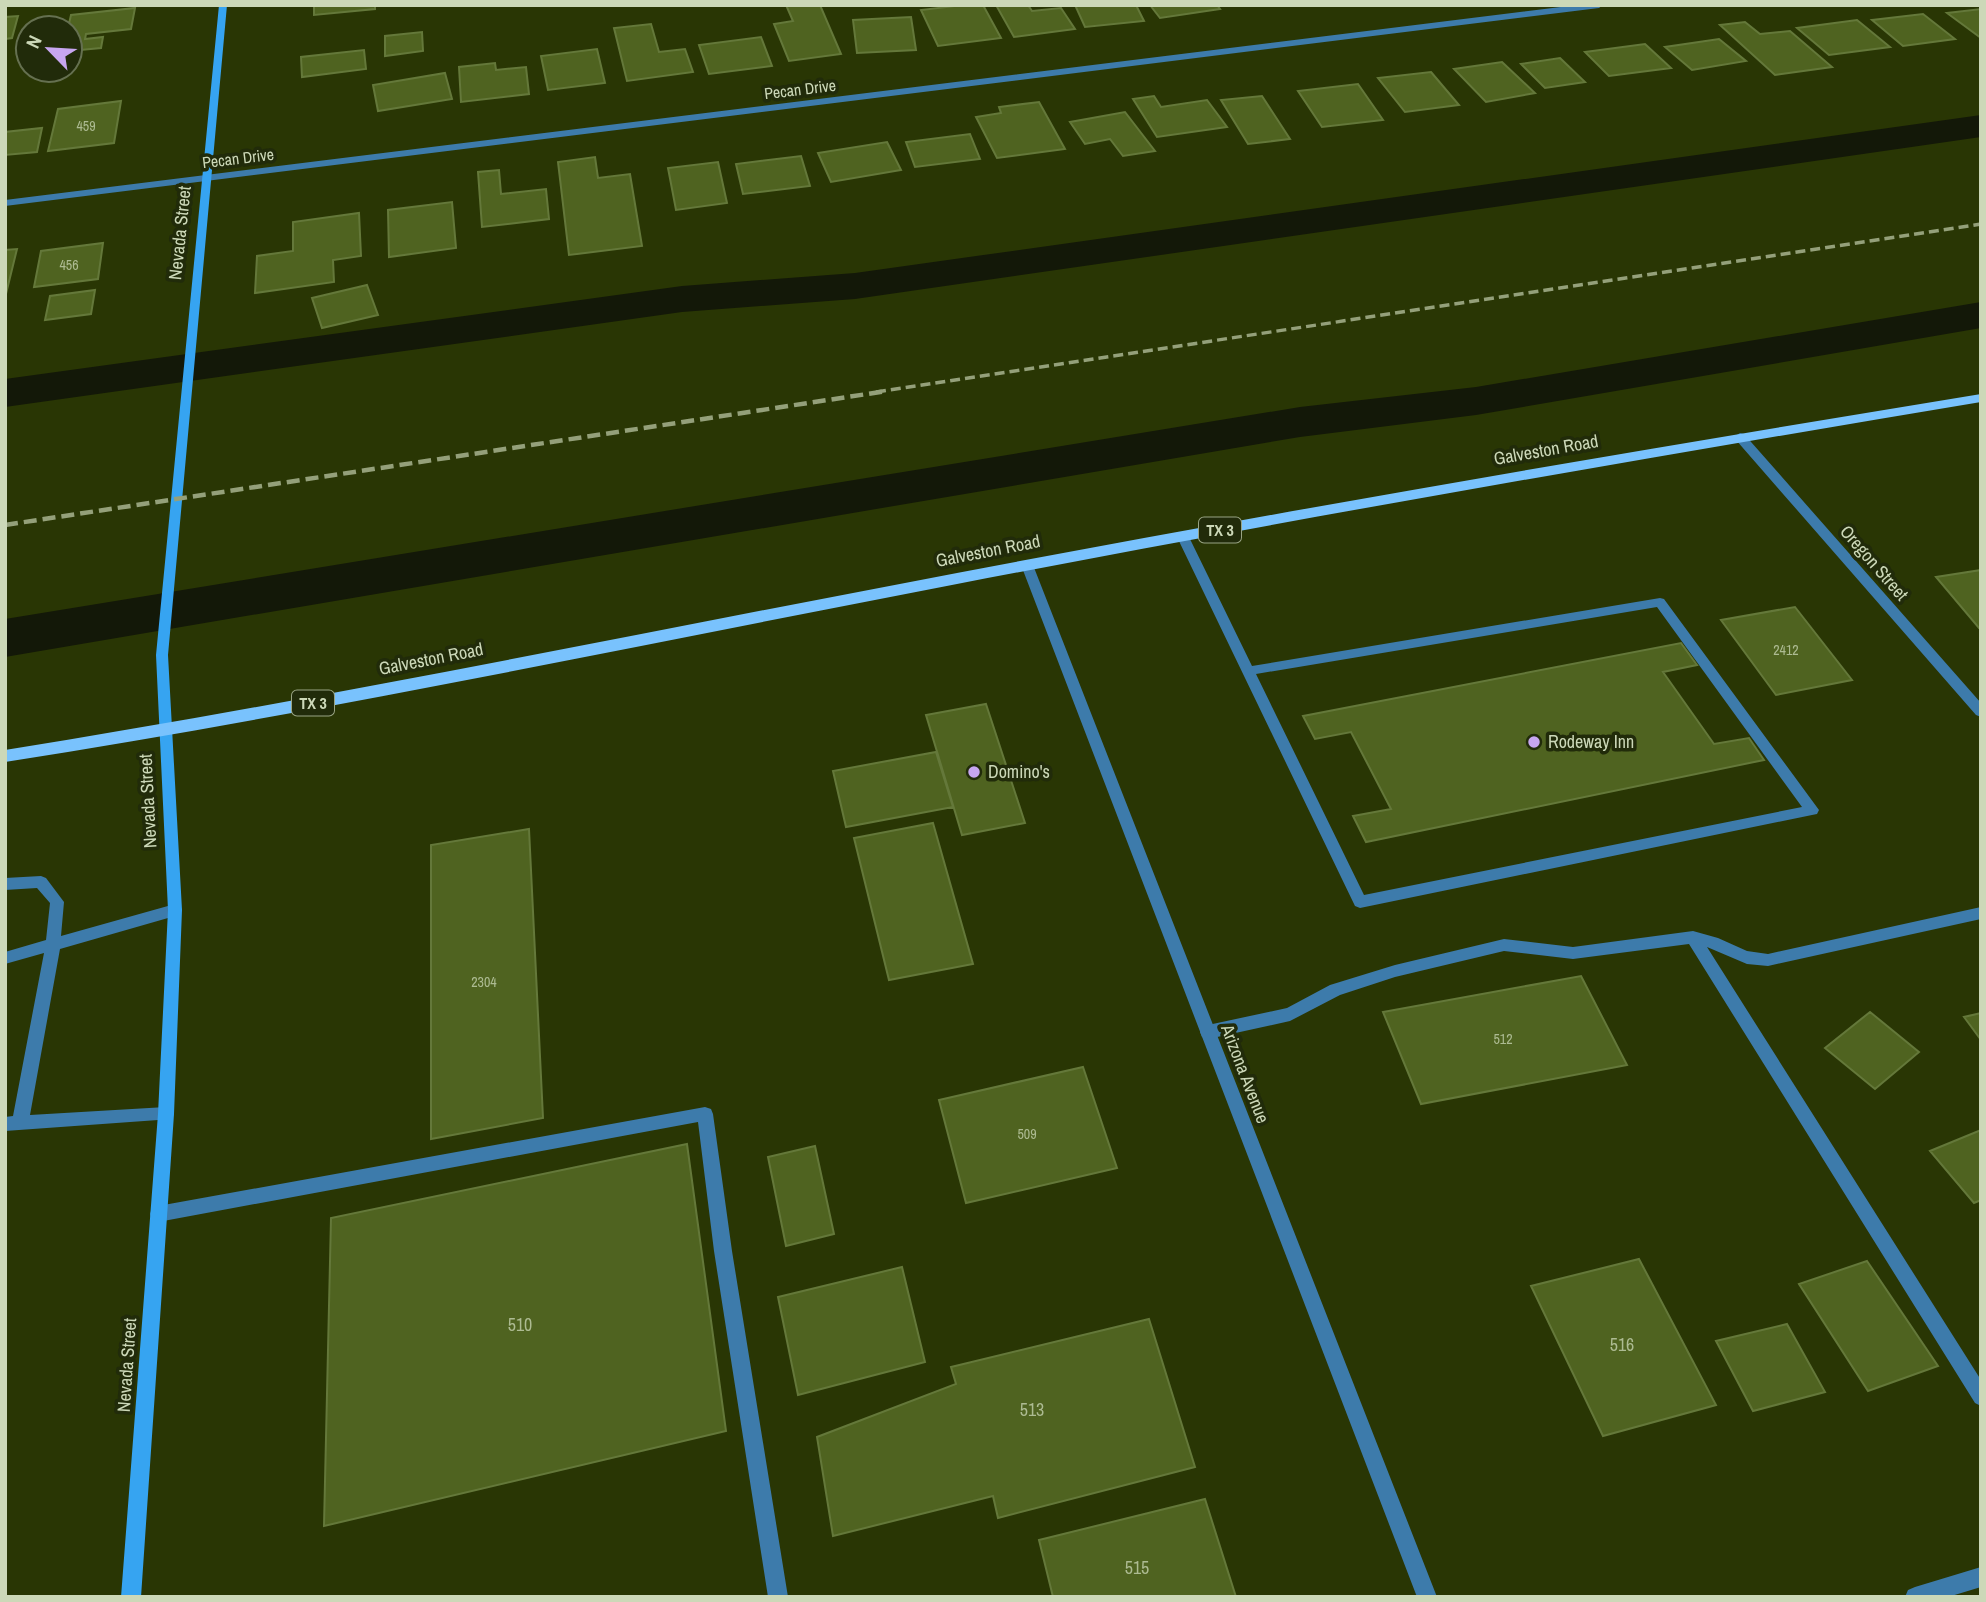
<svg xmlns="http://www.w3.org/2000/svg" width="1986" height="1602" font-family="'Archivo Narrow',sans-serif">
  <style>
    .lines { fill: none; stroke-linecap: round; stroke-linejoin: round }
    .canal { fill: #131808; fill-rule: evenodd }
    .building { fill: #4f6320; stroke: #64783a; stroke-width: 2 }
    .lane { fill: #3d7bab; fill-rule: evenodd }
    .street { fill: #3d7bab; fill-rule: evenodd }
    .secondary { fill: #36a4f1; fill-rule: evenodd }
    .primary { fill: #79c2fd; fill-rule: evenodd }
    .rail-far1 { stroke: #94a07a; stroke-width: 3.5; stroke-dasharray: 10 5; stroke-linecap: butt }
    .rail { stroke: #94a07a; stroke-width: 4.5; stroke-dasharray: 13 6; stroke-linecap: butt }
    .poi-dot { fill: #c7a6f0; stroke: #212b0a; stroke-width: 2.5 }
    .labels { text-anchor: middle; stroke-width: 7; stroke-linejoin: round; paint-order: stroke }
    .number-label { font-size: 14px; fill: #adbb92 }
    .far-street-label { font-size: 16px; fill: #ccd8b8; stroke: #212b0a }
    .shield { fill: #212b0a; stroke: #99a484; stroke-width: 2 }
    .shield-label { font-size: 16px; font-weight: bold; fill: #ccd8b8 }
    .street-label { font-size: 18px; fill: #ccd8b8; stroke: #212b0a }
    .poi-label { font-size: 18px; fill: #ccd8b8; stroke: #212b0a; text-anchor: start }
    .near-number-label { font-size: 18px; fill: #adbb92 }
  </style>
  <rect width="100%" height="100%" fill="#293604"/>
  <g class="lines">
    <path class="canal" d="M1981,115V137L855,299L682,312L5,407V379L682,286L855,273Z
      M1981,302V328L1476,415L1300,437L5,657V619L1300,407L1476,387Z"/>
  </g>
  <path class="building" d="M314,5H375V9L314,15Z
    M786,5H820L841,54L789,61L774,24L793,21Z
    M963,5H983L1001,38L938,46L921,10Z
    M996,5H1028L1032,11L1061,8L1075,29L1014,37Z
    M1075,5H1136L1144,21L1085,27Z
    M1150,5H1217L1220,9L1160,18Z
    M135,8L131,29L86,34L85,39L103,37L101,48L70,51L68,28L71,15Z
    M1981,9V38L1947,13Z
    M1923,14L1955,39L1903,46L1872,20Z
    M18,16L12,38L5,39V17Z
    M911,17L916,50L857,53L853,20Z
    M1857,20L1890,47L1829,55L1797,28Z
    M1745,22L1760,34L1790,31L1832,67L1775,75L1720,25Z
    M651,24L659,52L685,49L693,72L627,81L614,28Z
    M422,32L423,51L385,56V36Z
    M761,37L772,66L709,74L699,45Z
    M1719,39L1746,61L1692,70L1665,47Z
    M1645,44L1671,68L1609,76L1585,52Z
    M597,49L605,83L548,90L541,56Z
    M364,50L366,69L302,77L301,57Z
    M1560,58L1585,82L1545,88L1521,64Z
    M1502,62L1535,93L1486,102L1454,69Z
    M495,63L496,70L526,67L529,94L461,102L459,67Z
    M1431,72L1459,105L1405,112L1378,78Z
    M445,73L452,99L378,111L373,85Z
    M1358,84L1383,120L1322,127L1298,91Z
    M1154,96L1161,107L1207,100L1227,127L1157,137L1133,99Z
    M1262,96L1290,139L1248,144L1221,100Z
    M121,101L114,143L48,151L58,109Z
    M1039,102L1065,149L997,158L976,117L1001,113L999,107Z
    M1125,112L1155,151L1123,156L1110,139L1085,144L1070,122Z
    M42,128L37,152L5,155V132Z
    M970,134L980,159L915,167L906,142Z
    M887,142L901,170L831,182L818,153Z
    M801,156L810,186L743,194L736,164Z
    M595,157L598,178L630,174L642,246L569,255L558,162Z
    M718,162L727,203L676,210L668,168Z
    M499,170L501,194L546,189L549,219L482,227L478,172Z
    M452,202L456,248L389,257L388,210Z
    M359,213L361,256L333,260L334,282L255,293L257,256L293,251V222Z
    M103,243L98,279L34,287L41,251Z
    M17,249L5,298V250Z
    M367,285L378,315L322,328L312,298Z
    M95,290L91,314L45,320L50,296Z
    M1981,570V628H1979L1936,577Z
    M1795,607L1852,680L1776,695L1721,620Z
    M1681,643L1697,665L1663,672L1714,744L1749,738L1764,760L1366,842L1353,816L1391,809L1351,732L1315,739L1303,716Z
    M986,704L1025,823L962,835L926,715Z
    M936,752L953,807L846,827L833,771Z
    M933,823L973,964L889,980L854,838Z
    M529,829L543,1118L431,1139V845Z
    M1581,976L1627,1065L1421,1104L1383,1012Z
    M1870,1012L1919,1052L1875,1089L1825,1048Z
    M1981,1013V1040L1964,1017Z
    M1083,1067L1117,1168L966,1203L939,1100Z
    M1981,1130V1200L1974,1203L1930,1151Z
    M687,1144L726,1431L324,1526L331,1218Z
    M815,1146L834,1234L786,1246L768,1157Z
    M1639,1259L1716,1405L1603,1436L1531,1286Z
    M1867,1261L1938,1366L1868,1391L1799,1284Z
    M902,1267L925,1362L798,1395L778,1297Z
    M1149,1319L1195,1467L998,1518L993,1496L833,1536L817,1437L956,1384L951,1367Z
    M1787,1324L1825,1392L1753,1411L1716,1341Z
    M1205,1499L1236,1597H1053L1039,1540Z"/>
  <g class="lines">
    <path class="lane" d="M1183,533L1189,537L1252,666L1660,598L1664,599L1819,810L1817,814L1812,815L1360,908L1355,906L1177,537ZM1657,607L1802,807L1364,895L1256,674Z
      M41,876L46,878L64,902L61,936L175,904L180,906L182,910L180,914L175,916L60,949L30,1115L166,1107L172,1109L174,1114L172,1119L5,1131V1117L13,1116L44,953L5,964V952L46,940L50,903L37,888L5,890V878Z
      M1981,907V919L1768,966L1747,964L1707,947L1981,1380V1406L1975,1403L1689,944L1573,959L1504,951L1395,977L1340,995L1290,1021L1208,1039L1202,1037L1200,1032L1202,1027L1208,1025L1287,1008L1330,985L1395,965L1504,939L1573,947L1693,931L1718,938L1747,951L1768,954Z
      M705,1107L711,1109L713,1114L732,1251L788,1597H768L714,1251L698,1122L158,1222L152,1220L150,1214L152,1208L158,1206Z"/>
    <path class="street" d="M1577,5H1603L1599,8L5,206V200Z
      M1740,433L1744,434L1981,703V717L1976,715L1736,440L1734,437Z
      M1027,561L1033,565L1437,1597H1417L1021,565Z
      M1981,1567V1587L1948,1597H1905L1908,1590L1915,1587Z"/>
    <path class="secondary" d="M219,5H227L168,655L182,910L174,1114L141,1597H121L158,1114L168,910L156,655Z"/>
    <path class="primary" d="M1981,394V402C1639,459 1298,518 957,584C640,645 324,712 5,762V750C324,699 640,633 957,573C1298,508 1639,450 1981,394Z"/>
    <path class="rail-far1" d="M876,392L1981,224"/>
    <path class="rail" d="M5,525L887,391"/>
  </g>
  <g class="poi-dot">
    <circle cx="1534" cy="742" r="7"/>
    <circle cx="974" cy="772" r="7"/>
  </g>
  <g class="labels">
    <g class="number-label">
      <text x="86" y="131">459</text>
      <text x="69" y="270">456</text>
      <text x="1786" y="655">2412</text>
      <text x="484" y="987">2304</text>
      <text x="1503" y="1044">512</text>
      <text x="1027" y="1139">509</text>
    </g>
    <g class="far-street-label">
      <text transform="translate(800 89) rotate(-7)" y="6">Pecan Drive</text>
      <text transform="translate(238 158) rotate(-7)" y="6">Pecan Drive</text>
    </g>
    <g class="shield">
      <rect x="1199" y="517.5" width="42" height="25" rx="5"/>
      <rect x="292" y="690.5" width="42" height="25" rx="5"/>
    </g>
    <g class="shield-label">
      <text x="1220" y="536">TX 3</text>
      <text x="313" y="709">TX 3</text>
    </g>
    <g class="street-label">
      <text transform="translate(180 233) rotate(-84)" y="6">Nevada Street</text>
      <text transform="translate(1546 450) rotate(-10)" y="6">Galveston Road</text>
      <text transform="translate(988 551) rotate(-11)" y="6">Galveston Road</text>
      <text transform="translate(1874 563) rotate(49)" y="6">Oregon Street</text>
      <text transform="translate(431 659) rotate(-11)" y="6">Galveston Road</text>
      <text transform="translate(148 801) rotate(-93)" y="6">Nevada Street</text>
      <text transform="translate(1245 1074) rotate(69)" y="6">Arizona Avenue</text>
      <text transform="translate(127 1365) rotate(-86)" y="6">Nevada Street</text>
    </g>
    <g class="poi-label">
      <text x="1548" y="748">Rodeway Inn</text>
      <text x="988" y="778">Domino's</text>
    </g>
    <g class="near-number-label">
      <text x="520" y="1331">510</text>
      <text x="1622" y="1351">516</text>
      <text x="1032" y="1416">513</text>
      <text x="1137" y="1574">515</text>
    </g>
  </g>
  <rect width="1986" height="1602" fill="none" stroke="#ccd8b8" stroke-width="14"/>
  <g transform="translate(49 49) rotate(295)"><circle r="33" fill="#212b0a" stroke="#657050" stroke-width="2"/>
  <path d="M0-5L12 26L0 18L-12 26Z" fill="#c7a6f0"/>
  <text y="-10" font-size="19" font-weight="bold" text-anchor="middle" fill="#ccd8b8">N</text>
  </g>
</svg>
